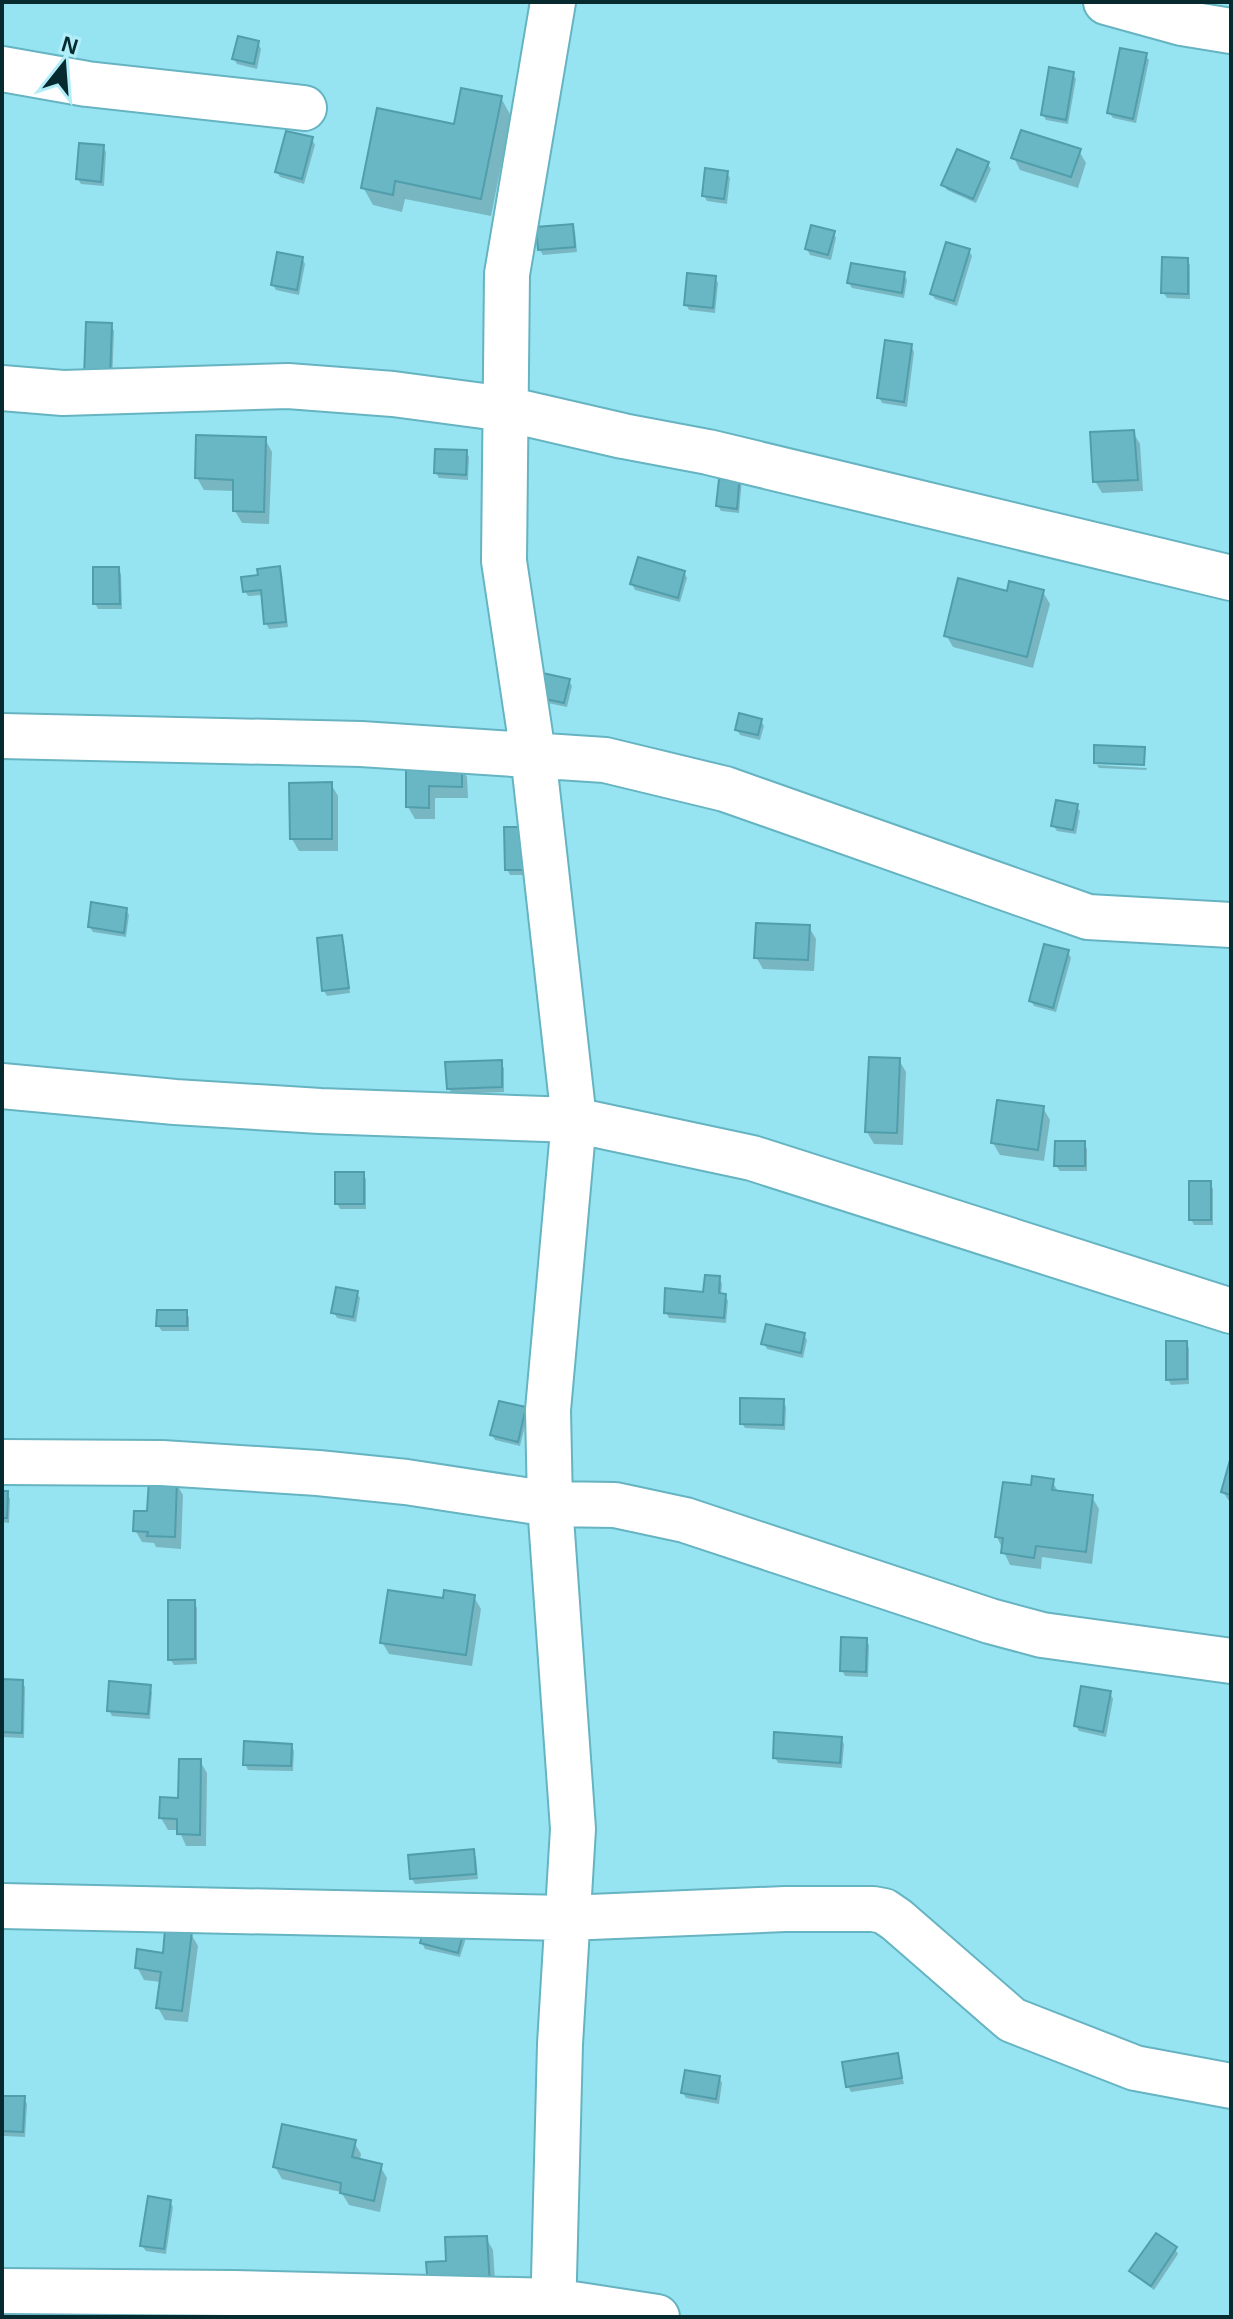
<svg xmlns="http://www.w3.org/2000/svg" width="1233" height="2319" font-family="Arial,sans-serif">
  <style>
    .shadow { fill: #0003 }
    .building { fill: #69b7c4; stroke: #509eab; stroke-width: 2 }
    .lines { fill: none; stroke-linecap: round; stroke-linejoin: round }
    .minor-casing { stroke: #66b3c1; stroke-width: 48 }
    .minor { stroke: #fff; stroke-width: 44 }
  </style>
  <rect width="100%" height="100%" fill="#96e4f2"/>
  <path class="shadow" d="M258,43L261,49L257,69L237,64L234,59Z
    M1145,55L1149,60L1136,123L1113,118L1109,112Z
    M1072,73L1076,79L1068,124L1046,120L1043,115Z
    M501,98L511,116L491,216L405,199L402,212L373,205L363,187Z
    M312,139L315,145L304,184L280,177L277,172Z
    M103,147L106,152L104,186L81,184L78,179Z
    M1079,151L1086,163L1078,188L1020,170L1014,158Z
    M988,164L991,169L976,203L947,190L944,185Z
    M727,173L730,178L727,204L707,201L704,196Z
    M572,226L575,231L577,252L543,255L540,250Z
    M833,232L836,238L831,260L810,255L807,249Z
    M969,251L972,256L957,306L935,299L932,294Z
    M302,258L305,264L299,295L276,290L273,285Z
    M1187,260L1190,265V299L1167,298L1163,292Z
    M904,274L907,280L904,298L852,288L849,283Z
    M715,278L718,283L715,313L689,310L686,304Z
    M111,325L114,331L112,383L90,382Z
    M911,346L914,352L907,407L882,403L879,397Z
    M1133,432L1140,444L1143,491L1102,493L1095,481Z
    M265,439L272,452L269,524L242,523L235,511V491L204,490L197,478Z
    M466,452L469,457L468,480L439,478L436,473Z
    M722,472L742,479L739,513L721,511L718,506Z
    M279,568L282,574L288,627L269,629L266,623L263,595L248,596L245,591L260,576Z
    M118,569L121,574L122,609H98L95,603Z
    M684,572L687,578L680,602L635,590L632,584Z
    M1043,592L1050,604L1033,668L953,647L946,635L1008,593Z
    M569,681L572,686L567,707L538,701Z
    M761,721L764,726L760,740L740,735L737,730Z
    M408,764L460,765L467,777L468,798H435V819H415L408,807Z
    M1097,765L1147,768L1146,770L1099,768Z
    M331,784L338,796V851H299L292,839Z
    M1076,806L1080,811L1076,834L1057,831L1053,825Z
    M506,829L532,875H510L507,869Z
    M126,910L129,915L126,937L93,932L90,927Z
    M809,927L816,939L814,971L763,969L756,957Z
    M341,937L344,943L350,993L327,996L324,991Z
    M1068,952L1071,958L1056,1012L1034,1006L1031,1001Z
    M899,1060L906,1072L903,1145L874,1144L867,1132Z
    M500,1062L504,1068V1092L452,1094L449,1088Z
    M1043,1108L1050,1120L1044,1161L1000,1155L993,1143Z
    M1084,1143L1087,1149V1171H1060L1056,1166Z
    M363,1174L366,1179V1209H340L337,1203Z
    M1210,1183L1213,1189V1225H1194L1191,1219Z
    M719,1278L722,1284L721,1295H725L728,1301L726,1323L669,1318L666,1312L705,1294Z
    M357,1293L360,1298L356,1322L337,1318L334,1312Z
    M185,1312L189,1317V1331H162L158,1326Z
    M804,1335L807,1340L803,1358L767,1349L764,1343Z
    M1186,1343L1189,1348V1384L1171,1385L1168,1379Z
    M783,1401L786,1407L785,1430L745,1428L742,1423Z
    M524,1409L528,1414L520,1446L495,1440L492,1435Z
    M1231,1465V1504L1223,1492Z
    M1052,1481L1059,1493L1092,1497L1099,1509L1092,1564L1042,1557L1041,1569L1010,1565L997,1537L1032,1487Z
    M176,1483L183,1495L181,1549L156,1547L154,1543L142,1542L135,1530Z
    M2,1493H7L10,1499L9,1523L2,1522Z
    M474,1597L481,1609L472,1666L389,1654L382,1642L445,1601Z
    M194,1602L197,1608V1664L174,1665L170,1659Z
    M866,1640L869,1645L868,1677L845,1676L842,1670Z
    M2,1681L22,1682L25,1687L24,1738L2,1737Z
    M149,1687L152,1692L150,1719L112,1716L109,1710Z
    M1110,1693L1113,1699L1106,1737L1079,1731L1076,1726Z
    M841,1739L844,1744L842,1768L778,1763L775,1757Z
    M291,1745L294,1751L293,1771L248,1770L245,1764Z
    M200,1761L207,1773L206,1846H186L179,1830H168L161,1818L180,1800Z
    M473,1852L476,1857L478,1879L415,1884L412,1879Z
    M463,1933L466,1938L460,1957L425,1949L422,1943Z
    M191,1934L198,1946L188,2022L165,2020L158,2008L161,1982L144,1980L137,1967L165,1955Z
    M897,2055L904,2084L851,2092L848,2086Z
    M719,2077L722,2083L719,2104L686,2098L683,2093Z
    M2,2098H24L27,2104L25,2137L4,2136Z
    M354,2142L361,2154L360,2161L380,2166L387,2178L380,2212L349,2205L341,2192L282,2179L275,2167Z
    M170,2202L173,2207L166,2254L146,2251L142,2246Z
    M486,2238L493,2250L496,2297L449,2263Z
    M1175,2249L1178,2254L1154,2290L1135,2276L1131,2271Z"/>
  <path class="building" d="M238,36L259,41L254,64L232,59Z
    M1120,48L1147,53L1133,119L1107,113Z
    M1049,67L1074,72L1066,120L1041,115Z
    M461,88L502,96L481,199L395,181L393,195L361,188L377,108L454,124Z
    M1021,130L1081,149L1071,177L1011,158Z
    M286,131L313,137L302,179L275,172Z
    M79,143L104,145L101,182L76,179Z
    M957,149L989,162L973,199L941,185Z
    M705,168L728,171L724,199L702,196Z
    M573,224L575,247L538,250L536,227Z
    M811,225L835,231L828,255L805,249Z
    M946,242L970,249L954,301L930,294Z
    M277,252L303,257L297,290L271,285Z
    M1162,257L1188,258V294L1161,293Z
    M851,263L905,272L902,293L847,283Z
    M687,273L716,276L713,308L684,305Z
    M86,322L112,323L110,378L84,377Z
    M885,340L912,344L904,402L877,398Z
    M1134,430L1138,480L1093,482L1090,432Z
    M196,435L266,437L264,512L233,511V480L195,478Z
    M435,449L467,450L466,475L434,473Z
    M720,470L740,472L737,509L716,506Z
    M638,557L685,571L678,598L630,584Z
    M280,566L286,622L264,624L261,590L243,592L241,577L258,575L257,569Z
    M93,567H119L120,604H93Z
    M958,578L1007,591L1009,581L1044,590L1027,657L944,636Z
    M538,672L570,679L564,703L532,696Z
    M739,713L762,719L758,735L735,730Z
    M1094,745L1145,747L1144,765L1094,763Z
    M406,762L462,763V787L429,786V808L406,807Z
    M332,782V839H290L289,783Z
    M1056,800L1078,804L1073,830L1051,826Z
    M504,827H529L530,870H505Z
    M91,902L127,908L124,933L88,927Z
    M756,923L810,925L808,960L754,958Z
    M342,935L349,988L322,991L317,938Z
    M1044,944L1069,950L1053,1008L1029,1001Z
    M869,1057L900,1058L897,1133L865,1132Z
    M502,1060V1087L447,1089L445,1062Z
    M997,1100L1044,1106L1038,1150L991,1143Z
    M1055,1141H1085V1166H1054Z
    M335,1172H364V1204H335Z
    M1189,1181H1211V1220H1189Z
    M705,1275L720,1276L719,1293L726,1294L724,1318L664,1313L665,1288L703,1292Z
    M336,1287L358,1291L353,1317L331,1313Z
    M157,1310H187V1326H156Z
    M766,1324L805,1333L801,1353L761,1344Z
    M1166,1341H1187V1379L1166,1380Z
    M740,1398L784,1399L783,1425L740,1424Z
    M499,1401L526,1407L518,1442L490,1435Z
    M1230,1460L1231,1461V1495L1221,1492Z
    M1032,1476L1054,1479L1052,1490L1093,1495L1086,1552L1036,1546L1034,1558L1001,1553L1003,1538L995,1537L1003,1482L1031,1485Z
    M149,1480L177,1481L175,1537L147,1536L148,1532L133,1531L134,1511H147Z
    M2,1491H8L7,1518H2Z
    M388,1590L443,1598L444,1590L475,1595L466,1655L380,1643Z
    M168,1600H195V1659L168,1660Z
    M841,1637L867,1638L866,1672L840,1671Z
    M2,1679L23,1680L22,1733L2,1732Z
    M109,1681L151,1685L148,1714L107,1711Z
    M1081,1686L1111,1691L1103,1732L1074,1726Z
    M774,1732L842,1737L840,1763L773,1758Z
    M244,1741L292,1744L291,1766L243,1765Z
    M179,1759H201L200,1835L177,1834V1819L159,1818L160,1797L178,1798Z
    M474,1849L476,1874L410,1879L408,1855Z
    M426,1921L464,1931L458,1953L420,1943Z
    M165,1929L192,1932L182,2011L156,2008L161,1972L135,1968L137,1949L163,1953Z
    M898,2053L902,2078L846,2087L842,2062Z
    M685,2070L720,2076L716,2099L681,2093Z
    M2,2096H25L23,2132L2,2131Z
    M282,2124L356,2140L352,2157L382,2164L374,2201L340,2193L341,2183L273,2167Z
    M148,2196L171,2200L164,2249L140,2246Z
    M1156,2233L1177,2247L1151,2286L1129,2271Z
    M487,2236L490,2285L428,2288L426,2262L446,2261L445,2237Z"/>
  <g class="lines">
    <defs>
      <path id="minor" d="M553,2L507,274L504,561L533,754L574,1120L548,1410L550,1504L573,1829L560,2044L553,2317
        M1106,2L1182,23L1231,31
        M2,69L87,84L304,108
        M2,388L63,393L288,386L393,394L506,409L623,436L708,452L1231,578
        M2,736L361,744L605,760L725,789L1088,917L1231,925
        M2,1086L175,1102L320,1111L574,1120L752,1158L1231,1311
        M2,1462L162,1463L318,1473L406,1482L550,1504L615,1505L685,1520L990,1621L1042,1635L1231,1661
        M2,1906L566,1918L785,1909H873L884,1911L897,1920L1012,2020L1135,2068L1231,2086
        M2,2291L233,2293L553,2301L657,2317"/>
    </defs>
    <use href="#minor" class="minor-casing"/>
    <use href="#minor" class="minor"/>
  </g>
  <rect width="1233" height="2319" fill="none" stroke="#072a2f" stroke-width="8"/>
  <g transform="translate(64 64) rotate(17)" stroke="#b1eef9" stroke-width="6" paint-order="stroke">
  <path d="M0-6L14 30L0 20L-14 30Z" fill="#072a2f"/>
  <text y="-12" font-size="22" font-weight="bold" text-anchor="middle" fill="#072a2f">N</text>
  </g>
</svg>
